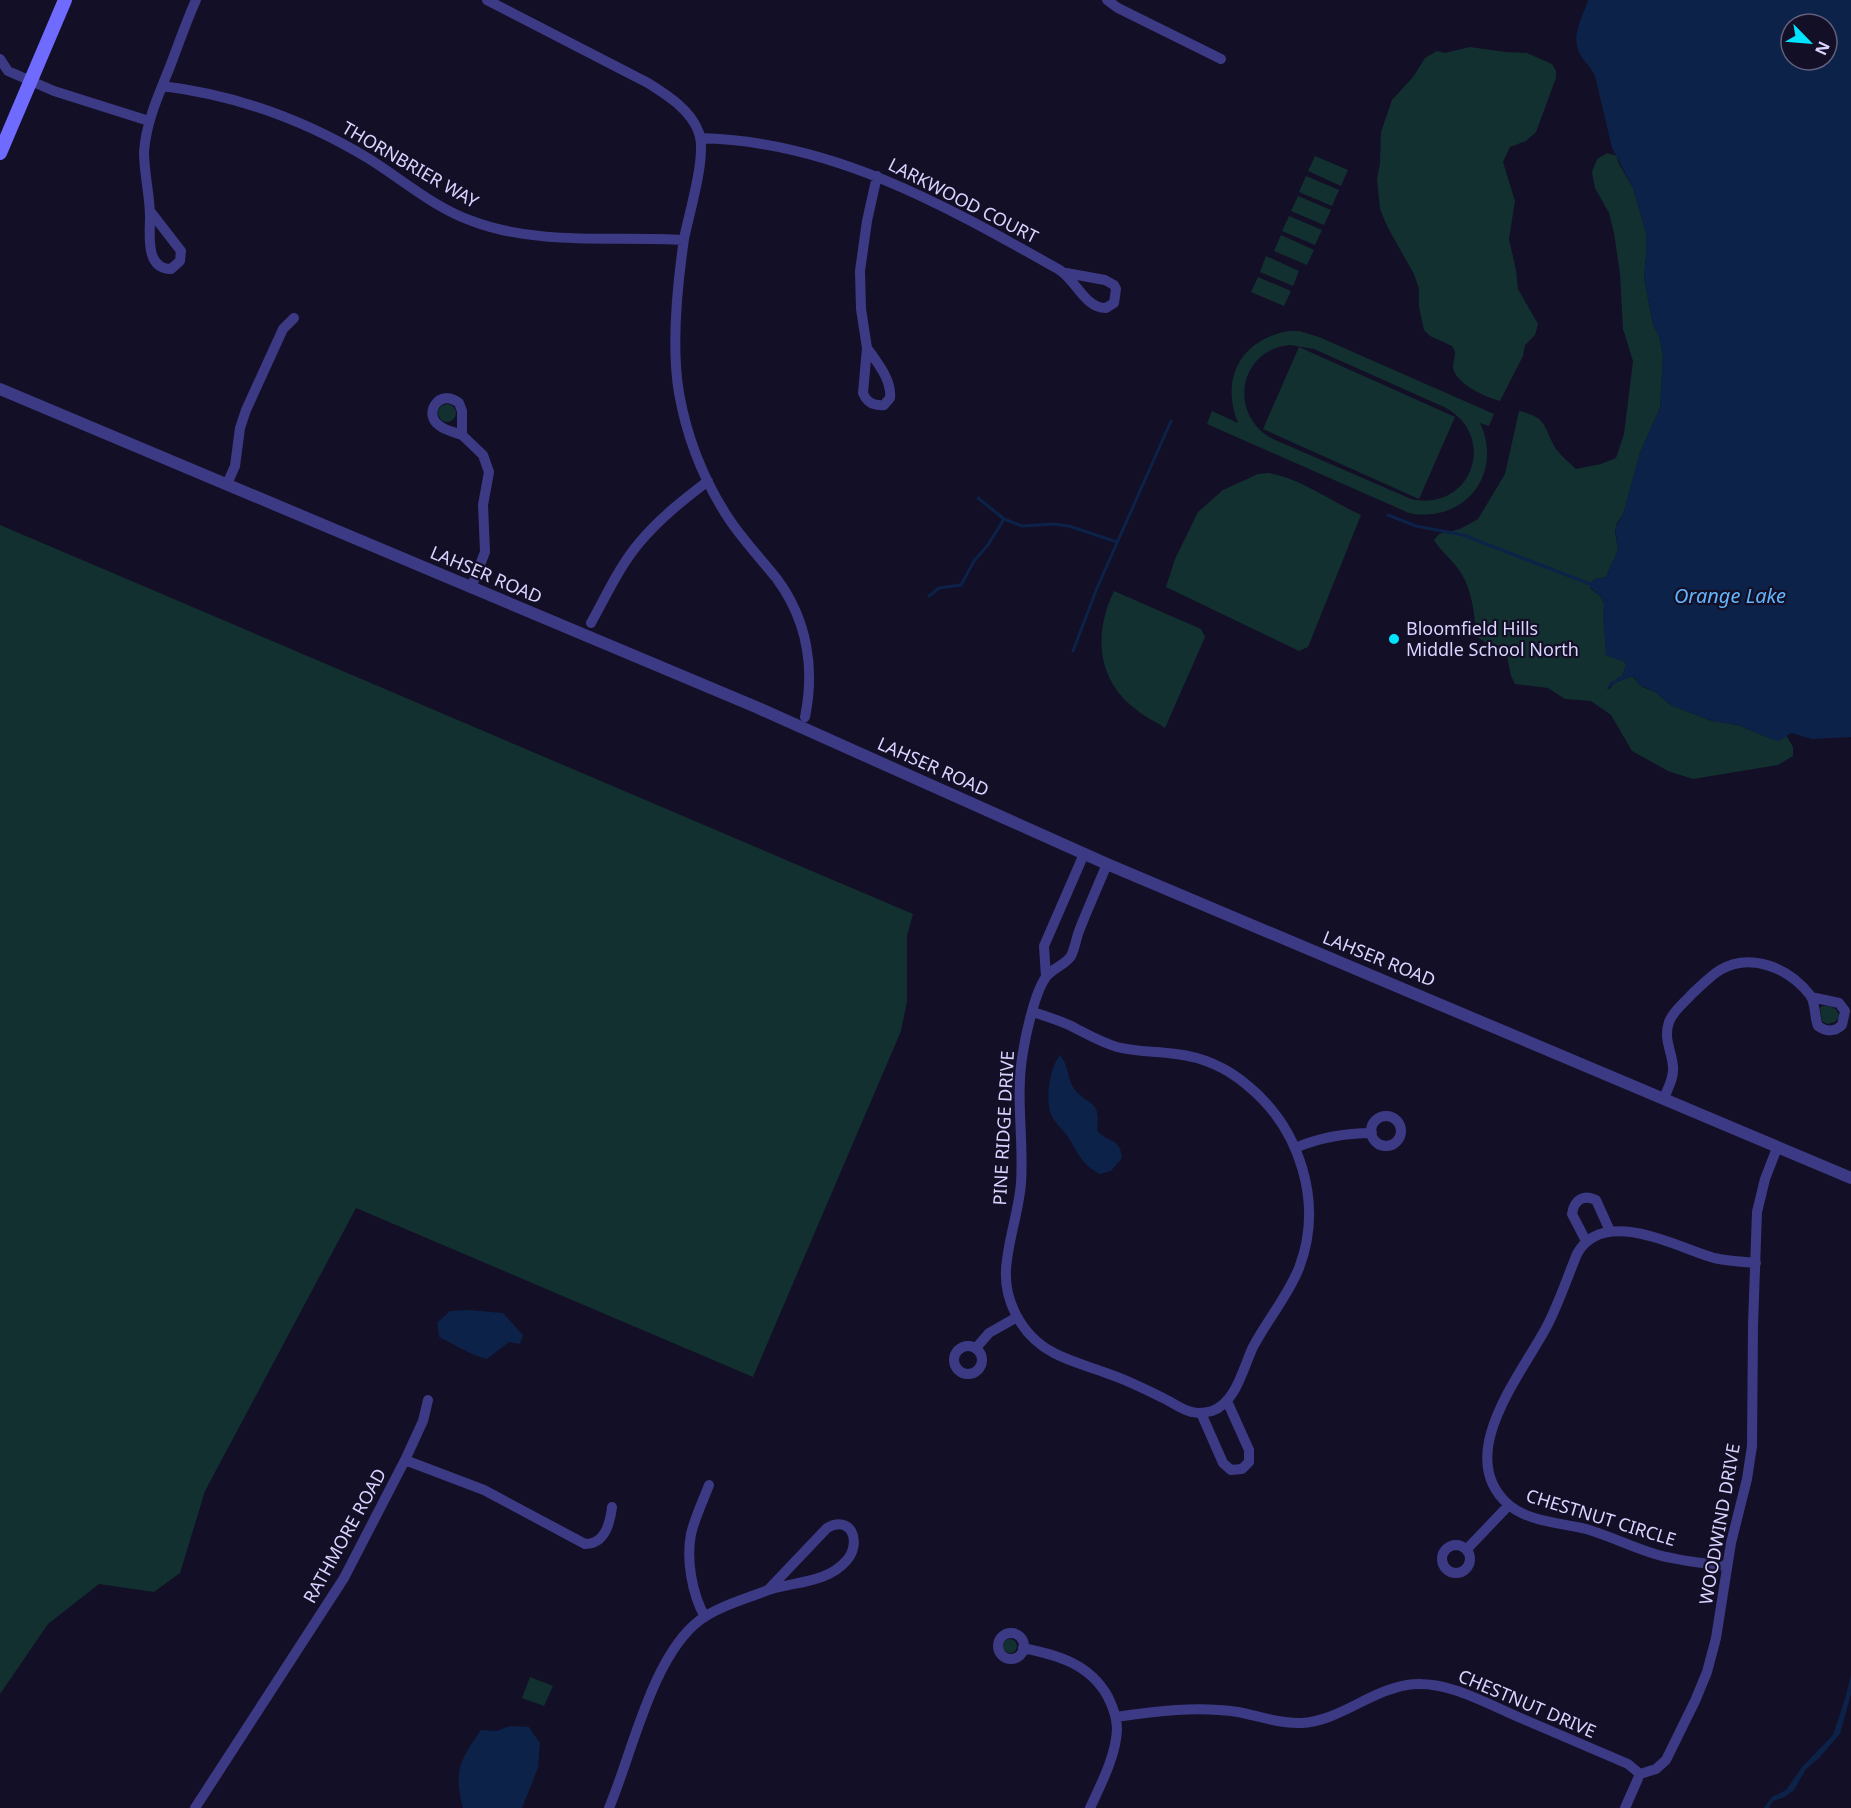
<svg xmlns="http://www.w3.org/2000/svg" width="1851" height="1808" font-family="'Noto Sans',sans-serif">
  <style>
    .green { fill: #12302f; fill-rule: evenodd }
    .water { fill: #0c2248; fill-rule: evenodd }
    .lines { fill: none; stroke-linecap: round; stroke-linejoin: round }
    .stream { stroke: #0c2248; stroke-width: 3 }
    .minor { stroke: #3d3a85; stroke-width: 10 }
    .tertiary { stroke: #3d3a85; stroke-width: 12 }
    .secondary { stroke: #6f6bff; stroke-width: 14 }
    .poi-dot { fill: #00e5ff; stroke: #130f26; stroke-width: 2 }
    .labels { text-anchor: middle; stroke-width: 4.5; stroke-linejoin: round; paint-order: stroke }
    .street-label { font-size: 18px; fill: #d9d4ff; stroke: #130f26 }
    .poi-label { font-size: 18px; fill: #d9d4ff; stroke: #130f26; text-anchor: start }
    .water-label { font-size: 20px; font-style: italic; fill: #62b6ff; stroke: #130f26 }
  </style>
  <rect width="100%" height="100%" fill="#130f26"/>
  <path class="green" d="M1470,47L1505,52L1527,53L1552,64L1556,71V78L1536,132L1526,141L1510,147L1503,162L1515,201L1509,239L1516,270L1518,289L1538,324L1535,335L1525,345L1523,356L1500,401C1487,398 1453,383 1453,366C1453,362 1455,357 1455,352L1452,346L1430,336L1424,330L1419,307V289L1414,274L1388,228L1380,209L1377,179L1380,163L1381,132L1392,100L1413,77L1425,58L1437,51L1445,53Z
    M1607,153L1617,156L1618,162L1633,188L1646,232V257L1644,277L1653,325L1659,335L1663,356L1660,408L1640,453L1623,515L1617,523L1615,532L1618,550L1606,577L1595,579L1590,584V588L1600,596L1604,603V626L1606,647L1609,656L1623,661L1626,664L1623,675L1610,683L1608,690L1615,683L1632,676L1643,687L1655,692L1671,705L1712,721L1738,725L1774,740H1779L1786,735L1793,747V756L1778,765L1693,779L1668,771L1632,751L1611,715L1591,701L1565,699L1548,688L1515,684L1511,676L1507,656L1477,637C1474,616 1473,592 1461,573C1454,561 1441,552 1434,540L1439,534L1460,529L1478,519L1505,474L1519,411C1548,417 1543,427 1556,449C1561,456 1570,463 1576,469L1601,464L1616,458L1624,434L1633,361L1623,329L1620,274L1614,233L1609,213L1595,188L1592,172L1597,159Z
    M1315,156L1348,170L1341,186L1308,171Z
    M1306,176L1339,190L1332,206L1299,192Z
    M1298,196L1331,210L1324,225L1291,211Z
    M1289,216L1322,230L1315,245L1282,231Z
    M1281,235L1314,250L1307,265L1274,251Z
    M1266,256L1299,271L1293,286L1260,272Z
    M1258,277L1291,291L1284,306L1251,292Z
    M1289,331H1299L1319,337L1494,414L1489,426L1480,423C1504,474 1464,524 1409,513L1207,424L1212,411L1238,423C1220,379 1241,339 1289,331ZM1290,345L1314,349L1444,407C1499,435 1472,513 1411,499L1273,439C1227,415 1239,349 1290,345Z
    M1299,347L1455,417L1419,499L1263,429Z
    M438 413a9 9 0 1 1 18 0a9 9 0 1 1-18 0Z
    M1268,473C1302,479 1330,501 1361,515L1308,647L1299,651L1166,587L1175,559L1198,512L1223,490L1258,474Z
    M0,525L913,914L907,936V1001L901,1031L753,1377L356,1208L205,1491L180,1573L154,1592L99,1584L48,1624L0,1694Z
    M1114,591L1201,629L1205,637L1165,728C1155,721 1143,716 1134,708C1096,678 1094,632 1114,591Z
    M1822,1006C1831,1006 1838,1007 1839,1017L1835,1022L1827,1024L1822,1021L1820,1008Z
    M1003 1646a7 7 0 1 1 14 0a7 7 0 1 1-14 0Z
    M530,1677L553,1686L544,1706L522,1698Z"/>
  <path class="water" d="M1588,0H1851V737L1812,739L1791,733L1779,741L1774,740L1738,725L1712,721L1671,705L1655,692L1638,684L1636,679L1632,676L1615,683L1606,690L1610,683L1623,675L1626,664L1623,661L1606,655L1603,616L1604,603L1600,596L1590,587V584L1595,579L1606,577L1618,550L1615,528L1623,515L1640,453L1660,408L1663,356L1659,335L1653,325L1644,277L1646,257V232L1633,188L1612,148L1595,76C1591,67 1583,61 1579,52C1571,35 1583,16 1588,0ZM1791,24H1827V60H1791Z
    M1060,1055C1068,1064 1067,1076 1073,1087C1086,1107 1102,1097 1097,1130C1107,1144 1120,1136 1122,1158L1111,1171L1100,1174C1083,1165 1079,1156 1070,1140C1064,1130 1055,1124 1051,1114C1045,1099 1050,1067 1060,1055Z
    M468,1310L503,1313L523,1335L520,1344L509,1342L487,1359C470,1355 456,1345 439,1337L437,1323L450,1311Z
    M1851,1675V1694L1840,1734L1819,1758L1806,1769L1794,1790L1785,1797L1773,1801L1769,1808H1764L1772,1797L1786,1790L1802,1767L1833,1735L1845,1699Z
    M510,1726L529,1727L540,1743L538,1768L522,1808H463C453,1771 460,1760 481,1730L496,1731Z"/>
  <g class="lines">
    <path class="stream" d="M978,498L1004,519L1022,526L1054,524L1069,526L1117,542
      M1388,515L1416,526L1463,535L1590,584
      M929,596L939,588L961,585L974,561L988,545L1004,519
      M1073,651L1097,588L1171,421"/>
    <path class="minor" d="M487,0L648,83C667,95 691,110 699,133C707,156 689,213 684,239C677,287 671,346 679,393C687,438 704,481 729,519C743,540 761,559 777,579C807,620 815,668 805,717
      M1107,0L1118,8L1221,59
      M0,59L8,71L54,91L149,121
      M162,86C237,95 307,121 371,160C404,181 435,208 472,221C538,246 614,236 684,240
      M700,138C833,141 946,206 1058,269C1075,278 1084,308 1106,308L1114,303L1116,289L1114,285L1105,280L1066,273
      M150,211L181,251L180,261L171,269C145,269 150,235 150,217C150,195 144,174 144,152C146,123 158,96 169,69C178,46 186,22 196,0
      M867,348C877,362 892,380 890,398L884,405C874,406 867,403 863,393L867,348L861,309L860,271L867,221L877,176
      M462,435C455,432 446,431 440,426C422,415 439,387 459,403L462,411V435L483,455L489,472L483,505L485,552L471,588
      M227,484L235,466L240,428L246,410L283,329L294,318
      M591,623C606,596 619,567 639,543C659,519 683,500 708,481
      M1046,977L1044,946L1084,854
      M1033,1012C1045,1016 1058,1020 1069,1025C1085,1033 1100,1042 1117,1047C1136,1052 1156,1051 1176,1054C1202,1057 1227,1068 1247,1085C1300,1128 1324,1203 1299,1268C1288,1296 1267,1320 1253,1347C1243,1368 1236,1403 1212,1411C1205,1413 1199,1414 1192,1412C1182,1410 1172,1402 1163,1398C1145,1389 1127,1380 1109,1374C1091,1367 1071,1362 1054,1353C1020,1335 1001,1297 1007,1260C1010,1234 1019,1209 1021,1183C1024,1139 1015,1096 1023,1052C1026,1033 1035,992 1046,977C1053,968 1065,965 1071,956C1075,948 1076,939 1079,931C1088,908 1098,886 1107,864
      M1664,1098C1668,1088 1674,1078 1673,1067C1672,1051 1663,1039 1669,1022C1673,1011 1684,1003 1692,994C1701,986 1710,976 1720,970C1751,952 1789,968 1810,995C1816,1003 1814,1017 1818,1026C1826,1032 1835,1032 1842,1025L1845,1011L1839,1003L1811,997
      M1371 1131a15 15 0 1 1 30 0a15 15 0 1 1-30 0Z
      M1295,1148C1321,1137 1344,1133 1372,1133
      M1586,1241L1572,1214C1574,1200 1583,1194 1596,1200L1610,1231
      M954 1360a14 14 0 1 1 28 0a14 14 0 1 1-28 0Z
      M976,1348L989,1333L1017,1317
      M1201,1413L1223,1463L1231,1470L1242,1469L1249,1462V1450L1227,1401
      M405,1460L423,1421L428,1400
      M1442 1559a14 14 0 1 1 28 0a14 14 0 1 1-28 0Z
      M1467,1549L1509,1505
      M1727,1566C1703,1563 1678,1561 1655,1554C1632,1547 1610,1536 1586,1529C1562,1523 1529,1522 1509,1505C1452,1456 1522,1374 1547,1326C1559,1303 1567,1278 1577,1254C1603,1206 1676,1247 1714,1258C1728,1261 1742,1262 1756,1263
      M705,1617C692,1594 686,1560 691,1534C695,1517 703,1501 709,1485
      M998 1646a13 13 0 1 1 26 0a13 13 0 1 1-26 0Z
      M1023,1648C1058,1655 1090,1664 1108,1697C1113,1707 1117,1717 1117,1729C1116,1756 1101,1784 1090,1808
      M1116,1717C1156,1711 1197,1706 1238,1712C1259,1716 1280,1724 1301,1723C1337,1722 1370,1691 1407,1685C1447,1679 1487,1704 1523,1719C1558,1734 1593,1749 1628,1764L1640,1774
      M1640,1774L1656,1769L1666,1760L1695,1701L1707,1672L1716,1638L1731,1543L1747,1479L1752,1446L1753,1325L1757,1212L1765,1179L1777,1148
      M195,1808L344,1578L405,1460L484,1490L585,1544C605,1544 610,1524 612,1507
      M609,1808C632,1754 652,1656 700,1620C718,1607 742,1600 763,1592C790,1581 826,1585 847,1560C862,1542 851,1514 827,1528L769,1589
      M1625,1808L1640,1774"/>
    <path class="tertiary" d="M0,389L756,707L1107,864L1851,1178"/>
    <path class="secondary" d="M0,153L65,0"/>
  </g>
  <circle class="poi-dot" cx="1394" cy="639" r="6"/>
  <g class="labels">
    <g class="street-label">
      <text transform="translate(410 165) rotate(30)" y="6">THORNBRIER WAY</text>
      <text transform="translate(963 201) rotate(27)" y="6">LARKWOOD COURT</text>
      <text transform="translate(486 575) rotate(23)" y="6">LAHSER ROAD</text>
      <text transform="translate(933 767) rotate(24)" y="6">LAHSER ROAD</text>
      <text transform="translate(1379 959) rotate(22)" y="6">LAHSER ROAD</text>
      <text transform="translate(1004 1128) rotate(-87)" y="6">PINE RIDGE DRIVE</text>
      <text transform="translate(1601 1518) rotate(17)" y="6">CHESTNUT CIRCLE</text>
      <text transform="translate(1720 1524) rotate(-80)" y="6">WOODWIND DRIVE</text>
      <text transform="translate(345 1536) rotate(-61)" y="6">RATHMORE ROAD</text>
      <text transform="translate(1527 1704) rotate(23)" y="6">CHESTNUT DRIVE</text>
    </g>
    <g class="poi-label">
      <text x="1406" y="635">Bloomfield Hills<tspan x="1406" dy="21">Middle School North</tspan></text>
    </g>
    <g class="water-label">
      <text x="1730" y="603">Orange Lake</text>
    </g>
  </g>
  <g transform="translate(1809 42) rotate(115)"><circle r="28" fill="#130f26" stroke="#625e7d" stroke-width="1.5"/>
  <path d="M0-4.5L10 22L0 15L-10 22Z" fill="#00e5ff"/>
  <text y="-9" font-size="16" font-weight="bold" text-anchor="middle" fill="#d9d4ff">N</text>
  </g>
</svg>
